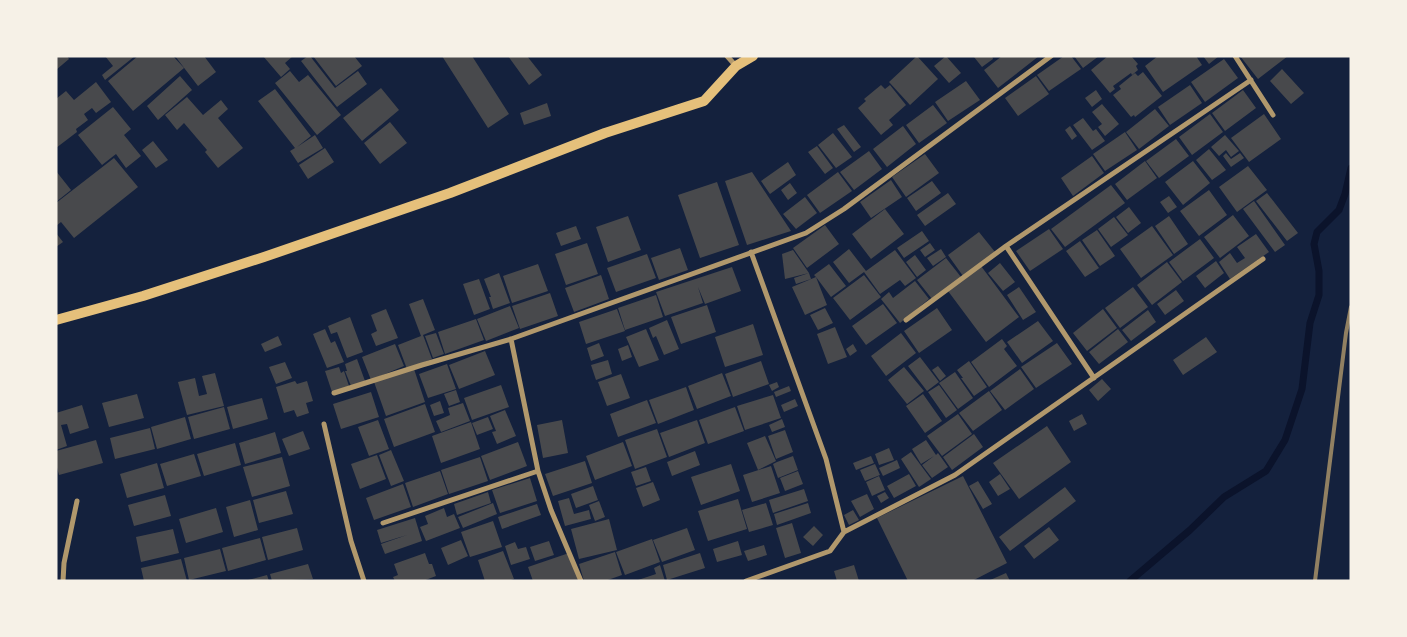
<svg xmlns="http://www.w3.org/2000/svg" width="1407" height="637" font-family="Inter,sans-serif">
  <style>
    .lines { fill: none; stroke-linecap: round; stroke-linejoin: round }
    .stream { stroke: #0b132b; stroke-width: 7 }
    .building { fill: #48494c }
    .minor { stroke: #b1986c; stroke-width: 5 }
    .secondary { stroke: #e5c07b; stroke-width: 10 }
    .rail { stroke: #918062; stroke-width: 4 }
  </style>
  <rect width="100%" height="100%" fill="#14213d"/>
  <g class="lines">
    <path class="stream" d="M1130,581L1190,530L1224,497L1266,471L1285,440L1302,389L1310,323L1319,295V271L1314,244L1317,232L1339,210L1345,194L1351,168"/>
  </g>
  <path class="building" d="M56,56H67L69,59L56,70Z
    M105,56H135L105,80L102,75L113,66Z
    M138,56H173L184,68L133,111L108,81Z
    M175,56H204L216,72L198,86Z
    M263,56H293L285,63L290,69L281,77Z
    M308,56H310L335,88L358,71L367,84L337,107L301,61Z
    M313,56H354L362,66L336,86Z
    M442,56H472L509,114L488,128Z
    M508,56H527L542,75L529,85Z
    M917,56L938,79L910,105L889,82Z
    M946,56L961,73L949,83L934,66Z
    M975,56H992L993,59L982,67L974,57Z
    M1002,56H1039L998,88L984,70Z
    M1064,56H1071L1081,69L1049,91L1037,75Z
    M1074,56H1099L1083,68Z
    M1108,56H1134L1132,57L1138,64L1136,66L1138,70L1132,75L1131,73L1113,86L1115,89L1110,93L1091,70Z
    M1158,56H1196L1202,65L1163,92L1145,66Z
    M1203,56H1219L1209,64Z
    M1240,56H1288L1258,79Z
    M1224,59L1238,78L1205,102L1191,82Z
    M1282,69L1304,93L1291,104L1270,81Z
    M290,71L299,82L308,75L341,115L317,135L275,83Z
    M1143,72L1162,96L1135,117L1134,115L1131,117L1113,95L1121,89L1119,86L1135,73L1138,76Z
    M180,76L192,90L158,120L147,106Z
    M1036,76L1049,94L1018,116L1005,98Z
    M966,81L980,100L948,121L935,102Z
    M96,82L111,102L96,113L92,108L84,114L88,120L76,129L77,132L56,148V99L66,91L74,100Z
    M881,85L885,89L890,85L906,105L889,120L893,125L881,135L858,108L866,101L864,99Z
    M1190,85L1202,103L1170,125L1158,107Z
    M381,88L399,110L362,141L343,118Z
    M275,89L311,136L297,147L315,135L323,148L298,163L290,151L295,148L258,101Z
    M1096,90L1102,99L1092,107L1085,98Z
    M1243,90L1256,108L1225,131L1212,113Z
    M187,97L203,115L221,100L228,109L218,118L243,148L218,168L205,152L207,150L184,123L177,130L165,115Z
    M547,103L551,116L524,125L520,113Z
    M1102,104L1119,124L1105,136L1098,127L1102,124L1092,112Z
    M933,105L947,123L919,143L906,125Z
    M113,107L131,129L124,135L141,156L126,168L116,154L102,165L78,135Z
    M1155,109L1169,126L1139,149L1126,132Z
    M1210,114L1223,132L1192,155L1179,137Z
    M1264,114L1281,139L1249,162L1231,138Z
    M1083,118L1093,131L1096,129L1105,141L1092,150L1073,125Z
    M390,122L407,143L380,164L364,143Z
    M844,125L861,147L854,152L837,129Z
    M903,126L916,144L887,167L873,149Z
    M1070,126L1077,136L1072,140L1065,130Z
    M1125,132L1137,150L1105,171L1093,154Z
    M833,133L852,157L836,168L818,145Z
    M1225,135L1239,151L1231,157L1226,150L1219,156L1211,147Z
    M1176,139L1189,156L1159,178L1146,161Z
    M153,141L168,160L156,168L142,150Z
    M817,146L833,168L825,174L808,152Z
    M325,148L334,162L308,179L299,165Z
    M1209,149L1226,170L1212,180L1196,160Z
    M869,151L882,169L854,190L840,172Z
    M1226,153L1231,159L1240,153L1244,158L1231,167L1223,156Z
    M925,154L939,173L906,197L892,177Z
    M1092,156L1104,173L1073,196L1061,178Z
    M114,158L138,187L74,238L61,222L56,226V203Z
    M1145,161L1157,178L1127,200L1115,184Z
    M1193,161L1210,183L1183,205L1165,182Z
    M788,162L796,175L770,194L761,181Z
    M1248,166L1267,190L1237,212L1219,187Z
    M56,171L71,190L56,202Z
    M752,172L791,231L747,245L725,181Z
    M838,172L852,191L820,213L807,195Z
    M891,180L902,197L871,218L860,202Z
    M932,181L941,193L916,211L907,198Z
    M717,182L739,245L700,258L678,195Z
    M790,183L797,193L788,200L781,190Z
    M1111,185L1125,203L1065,247L1051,229Z
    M1209,190L1227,215L1199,236L1180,211Z
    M948,193L956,204L925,226L917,215Z
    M1267,193L1298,233L1287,241L1256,201Z
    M1169,196L1177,207L1168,213L1160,202Z
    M805,197L817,213L796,229L783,214Z
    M1254,201L1285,245L1275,252L1243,209Z
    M1129,207L1141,223L1128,233L1116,217Z
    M885,209L904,234L871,259L852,234Z
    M1233,215L1249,236L1220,258L1204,237Z
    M628,216L641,250L608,262L596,227Z
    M1169,216L1188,244L1174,254L1155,226Z
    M1114,217L1128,235L1111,247L1098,229Z
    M825,225L839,244L807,268L793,248Z
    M576,226L581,239L561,246L556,233Z
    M1152,226L1173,255L1141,278L1120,249Z
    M1049,229L1063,249L1030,271L1016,251Z
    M1097,230L1115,256L1100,266L1082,240Z
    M922,231L929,241L904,258L897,248Z
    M979,232L995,252L963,276L948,255Z
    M56,233L63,242L56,247Z
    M1256,234L1269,252L1230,279L1219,262L1230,253L1237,263L1245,258L1237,247Z
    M1200,239L1214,258L1183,281L1169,262Z
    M1080,241L1099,268L1085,277L1066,251Z
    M587,243L598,274L566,285L555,254Z
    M930,243L935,250L925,257L920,250Z
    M680,248L688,270L659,280L651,258Z
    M849,249L866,271L895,250L916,278L905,286L900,280L880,294L864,272L849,283L833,262Z
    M941,249L946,257L933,266L927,258Z
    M793,250L809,273L785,279L782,254Z
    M647,254L656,278L616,292L607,268Z
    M915,255L926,270L917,277L906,262Z
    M946,258L961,277L932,299L917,280Z
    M1216,261L1224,273L1205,288L1196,276Z
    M1167,262L1182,282L1152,305L1137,285Z
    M1000,263L1015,282L1003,291L988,273Z
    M538,264L548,291L512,303L503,276Z
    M829,264L846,286L831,297L816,277L827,305L805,315L792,287L816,277L814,275Z
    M981,266L1019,317L986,342L948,291Z
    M732,267L741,291L705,304L698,287L703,303L665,316L656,292Z
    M499,273L510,303L493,309L489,297H491L484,279Z
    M809,273L811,279L796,284L794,278Z
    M601,275L609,299L574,312L565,288Z
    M864,275L881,297L850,320L833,298Z
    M479,279L490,309L474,315L463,284Z
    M915,281L929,299L900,323L881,299L889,292L893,298Z
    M1019,287L1036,312L1023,320L1007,295Z
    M1133,287L1148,307L1120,328L1105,308Z
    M1176,290L1184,301L1165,315L1157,304Z
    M550,293L558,316L520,329L512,306Z
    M656,295L663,317L625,330L618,308Z
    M423,299L435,330L423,335L432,359L407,369L398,345L421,336L409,304Z
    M883,304L897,323L866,345L852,326Z
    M707,305L716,332L681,344L671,317Z
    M510,306L519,328L486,341L477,319Z
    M825,308L833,323L818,330L810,315Z
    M937,308L952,330L919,353L904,331Z
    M386,309L398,338L376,346L371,334L377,331L371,315Z
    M617,309L625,331L586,344L579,322Z
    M1103,309L1117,328L1087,351L1073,333Z
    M1148,310L1156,322L1131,341L1122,330Z
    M350,317L363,352L347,358L337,332L331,334L328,326Z
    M476,319L484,340L445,354L438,332Z
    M667,320L679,349L664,355L656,336L653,338L649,328Z
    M1038,321L1053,341L1022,363L1007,342Z
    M753,324L763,355L725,367L715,337Z
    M835,327L847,357L828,364L817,334Z
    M325,329L331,343L335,341L344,362L327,368L313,334Z
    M646,329L659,360L639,367L626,337Z
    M1118,329L1128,342L1099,364L1089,352Z
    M436,333L444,354L433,358L425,336Z
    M901,333L916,353L886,376L871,356Z
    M278,336L282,345L265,352L261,344Z
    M1206,337L1217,352L1183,375L1173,360Z
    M1002,339L1007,346L1004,349L1017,366L989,387L971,362Z
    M599,343L604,356L591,361L587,348Z
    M1057,343L1072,364L1036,388L1021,367Z
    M395,344L404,366L371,380L362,357Z
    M853,344L857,351L850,356L846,349Z
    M628,345L632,357L622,361L618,349Z
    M485,351L495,375L459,389L449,365Z
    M920,357L939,382L927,391L908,366Z
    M357,359L365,381L351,386L345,371H347L345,364Z
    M608,360L612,374L596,380L591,365Z
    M761,361L769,384L733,397L725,374Z
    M969,361L987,387L974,396L961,378H963L957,370Z
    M285,362L292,378L276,384L269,367Z
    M447,364L456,389L428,398L419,374Z
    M938,366L946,376L940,381L932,370Z
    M339,367L341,373L344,371L349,386L332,392L325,371Z
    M904,367L924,391L907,404L888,380Z
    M414,369L425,402L386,416L374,382Z
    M1020,369L1034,389L1005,410L990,391Z
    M955,372L973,398L958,409L939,383Z
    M215,373L224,406L187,415L178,382L195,378L199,396L207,394L202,376Z
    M722,373L731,396L697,409L688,386Z
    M621,374L630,398L607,406L598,382Z
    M1102,379L1111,389L1098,401L1089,390Z
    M295,381L297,384L307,381L313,401L306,403L309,413L297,417L294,410L284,413L276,387Z
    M777,382L779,387L772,391L769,385Z
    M501,385L509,407L472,420L464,398Z
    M939,385L957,410L946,418L928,392Z
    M789,386L791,391L776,397L774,392Z
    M686,387L694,410L658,424L649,400Z
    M456,390L460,402L449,406L444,394Z
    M989,391L1002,410L973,431L959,413Z
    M371,392L379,417L341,429L333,404Z
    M137,394L144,418L109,427L102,403Z
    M923,394L942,421L925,433L906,406Z
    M773,395L781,418L745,430L737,406Z
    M262,398L268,419L233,429L227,407Z
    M795,399L798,406L784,412L781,405Z
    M647,400L656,423L618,437L610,414Z
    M440,401L444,413L434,416L430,405Z
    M463,403L470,421L441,432L436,421L450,415L448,408Z
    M425,404L435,432L394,447L384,419Z
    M82,405L89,428L70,434L67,424L61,425L67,446L56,450V413Z
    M224,407L230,429L194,439L188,417Z
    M735,407L744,431L708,444L699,420Z
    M505,410L516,436L497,444L492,432L496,431L490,416Z
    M958,414L972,434L942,456L927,436Z
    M1082,414L1087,424L1074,431L1069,421Z
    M185,417L191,439L157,449L151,427Z
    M488,417L493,429L477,435L472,423Z
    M782,419L785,427L772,432L769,425Z
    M378,420L389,449L369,456L358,427Z
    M562,420L568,453L543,458L537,425Z
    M697,420L705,443L669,457L660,433Z
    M471,422L480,449L441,463L432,436Z
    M1047,426L1071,462L1019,499L993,463Z
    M150,428L155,449L115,459L110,438Z
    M657,429L667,457L635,469L625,440Z
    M785,430L793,452L776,459L768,436Z
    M303,431L310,449L289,456L282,439Z
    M275,432L281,453L245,464L239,443Z
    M974,434L983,447L952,470L943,457Z
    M765,436L776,461L758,470L747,443Z
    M96,440L103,463L59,475L56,464V451Z
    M926,440L936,455L938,453L948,467L932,478L922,465L934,456L921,464L912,449Z
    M518,442L527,466L490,480L481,456Z
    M623,442L632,466L595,480L586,456Z
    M235,443L241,465L204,476L197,454Z
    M889,448L894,460L879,465L875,454Z
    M391,450L404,481L391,486L379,455Z
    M695,451L700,465L672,476L667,462Z
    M911,452L931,479L919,487L901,459Z
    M194,454L201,476L167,486L160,464Z
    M377,455L386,479L360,489L351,464Z
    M793,456L798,470L778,478L773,464L777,462L778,464L777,462Z
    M871,456L874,463L856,470L853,463Z
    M282,457L290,486L252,497L243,467Z
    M480,457L488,481L449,494L441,470Z
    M897,460L900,468L883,476L879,468Z
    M585,461L592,483L553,496L545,474Z
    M157,463L164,488L127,498L120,474Z
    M731,464L740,491L701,505L691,477Z
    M875,464L880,475L865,481L860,470Z
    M771,466L780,493L752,502L743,475Z
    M646,467L651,481L636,486L631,472Z
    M440,471L448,494L413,507L405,483Z
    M798,471L803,484L785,491L780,478Z
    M909,474L916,486L894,498L887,486Z
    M1000,474L1010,489L998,496L989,482Z
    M879,476L885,490L872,496L866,482Z
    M963,476L1007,563L972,581H908L877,518Z
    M530,478L537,501L500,513L492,490Z
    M978,481L992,504L983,509L969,486Z
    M653,482L660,500L643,507L636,488Z
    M403,484L411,507L374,520L366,498Z
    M593,486L598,500L576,508L571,494Z
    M1065,487L1076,501L1010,551L999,537Z
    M804,489L808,501L773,513L769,500Z
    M286,491L293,514L259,523L253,500Z
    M488,492L491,503L457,515L454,504Z
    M885,492L889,498L881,503L877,496Z
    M867,494L874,509L860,517L851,501Z
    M165,495L171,516L134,526L128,505Z
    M569,498L574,514L589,510L591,519L565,526L558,501Z
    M738,499L747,529L708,541L698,511Z
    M250,500L258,530L234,537L226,507Z
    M599,501L605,517L595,521L589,505Z
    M493,503L497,514L463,528L458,517Z
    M766,503L773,525L749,532L742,510Z
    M808,503L811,513L777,525L774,514Z
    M537,504L541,515L502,529L498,517Z
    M216,508L223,532L186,543L179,519Z
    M444,508L447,517L454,514L460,528L426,541L420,527L428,524L425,516Z
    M853,510L859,520L849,525L844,515Z
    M415,518L422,541L385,554L381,544L407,535L381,543L377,530Z
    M609,519L617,550L579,559L571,529Z
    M493,521L502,547L470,557L461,532Z
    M792,523L801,553L785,558L776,528Z
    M814,526L823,535L813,546L803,537Z
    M1049,527L1059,540L1034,559L1024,546Z
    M297,528L303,550L268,560L262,537Z
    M687,528L695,550L662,562L653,540Z
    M173,529L179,553L141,562L136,537Z
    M260,538L266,560L228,571L222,548Z
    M652,539L660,562L625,575L616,552Z
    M461,540L468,556L448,565L441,548Z
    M549,541L554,555L535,561L530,547Z
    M738,541L742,555L717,562L713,549Z
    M515,542L518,549L526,547L530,559L511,565L505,546Z
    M764,545L767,555L748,561L744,551Z
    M220,549L226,571L189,580L184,558Z
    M503,551L514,579L508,581H485L478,560Z
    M615,552L622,575L605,581H584L579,564Z
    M425,553L429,564H432L436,576L423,581H395L393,577L398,575L394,564Z
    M569,553L579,581H533L528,567Z
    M700,553L705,568L667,580L663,565Z
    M181,559L187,581H144L141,568Z
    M308,564L313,579L272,581L270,574Z
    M660,565L665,581H635L656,574L654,568Z
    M854,565L859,581H837L834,571Z
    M1006,573L1010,581H988Z
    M267,575L269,581H248V580Z"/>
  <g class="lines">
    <path class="minor" d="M727,56L736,66
      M1235,56L1273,115
      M1006,246L1094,378
      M906,320L1006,246L1251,80
      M511,339L538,471L551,510L581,581
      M334,393L422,365L511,339L806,233L844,209L1051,56
      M324,424L351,541L364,581
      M383,523L538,471
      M844,532L955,475L1263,259
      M63,581L64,563L77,501
      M746,581L830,551L844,532L826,459L751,252"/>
    <path class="secondary" d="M56,320L143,296L264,257L450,193L605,133L704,101L736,66L753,56"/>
    <path class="rail" d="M1315,581L1346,333L1351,307"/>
  </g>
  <rect width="1407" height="637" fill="none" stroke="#f6f1e7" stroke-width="115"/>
</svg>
